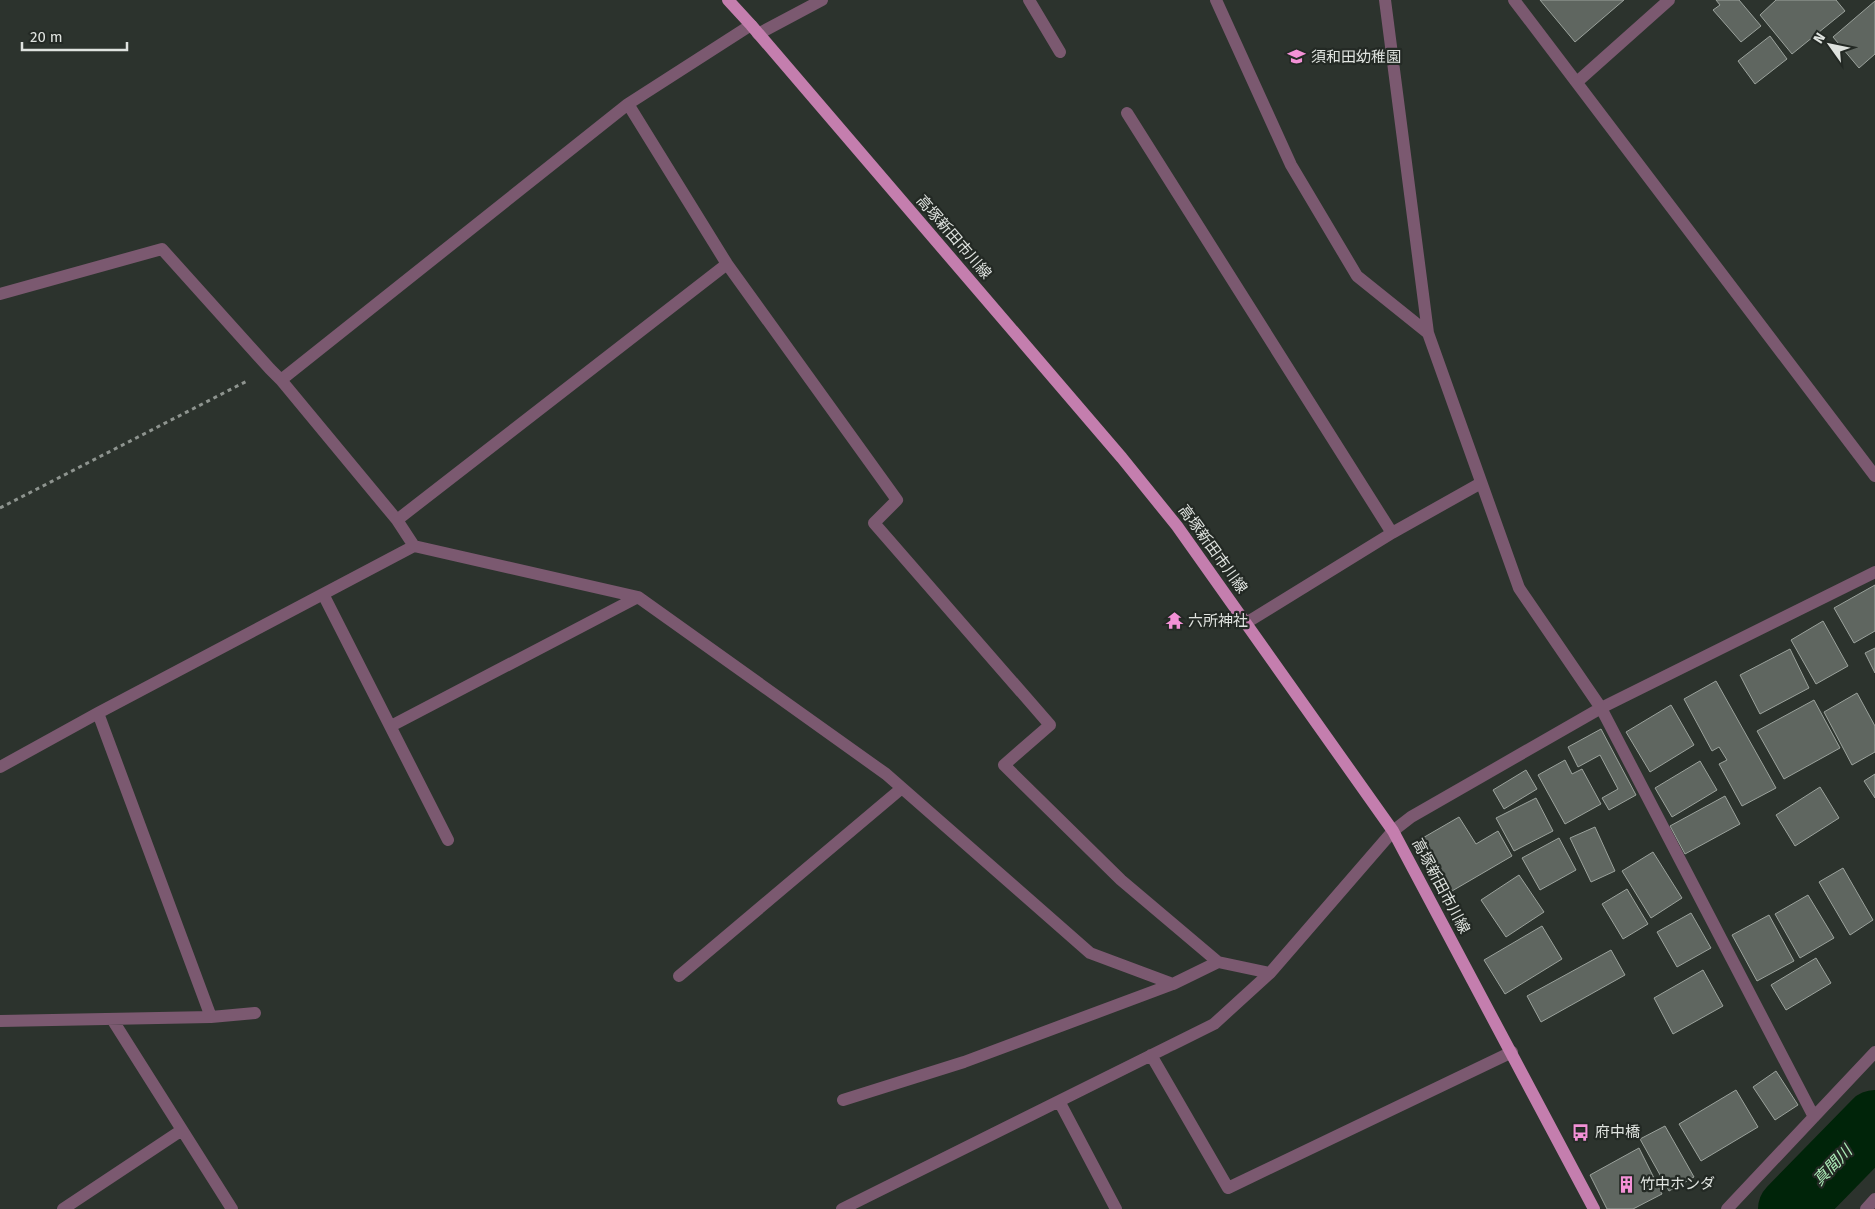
<svg xmlns="http://www.w3.org/2000/svg" width="1875" height="1209" font-family="'Fira Sans','Noto Sans JP',sans-serif">
  <style>
    .lines { fill: none; stroke-linecap: round; stroke-linejoin: round }
    .river { stroke: #002409; stroke-width: 64 }
    .building { fill: #5f6660; stroke: #9ba29c }
    .path { stroke: #8e948f; stroke-width: 3; stroke-dasharray: 4 4; stroke-linecap: butt }
    .minor { stroke: #7b5970; stroke-width: 12 }
    .major { stroke: #c47eae; stroke-width: 12 }
    .labels { text-anchor: middle; stroke-width: 4.5; stroke-linejoin: round; paint-order: stroke }
    .poi-label { font-size: 15px; fill: #dfe3df; stroke: #232924; text-anchor: start }
    .street-label { font-size: 15px; fill: #dfe3df; stroke: #232924 }
    .water-label { font-size: 16px; font-style: italic; fill: #adecb8; stroke: #232924 }
  </style>
  <rect width="100%" height="100%" fill="#2c332d"/>
  <g class="lines">
    <path class="river" d="M1790,1209L1875,1122"/>
  </g>
  <path class="building" d="M1540,0H1624L1575,42Z
    M1716,0H1739L1761,26L1741,42L1713,10L1720,5Z
    M1776,0H1836L1845,11L1792,54L1760,15Z
    M1875,1V54L1859,68L1833,37Z
    M1770,36L1787,59L1755,84L1738,61Z
    M1875,585V631L1854,643L1834,608Z
    M1823,621L1848,666L1816,684L1791,640Z
    M1875,648V673L1865,653Z
    M1790,649L1809,688L1760,714L1740,675Z
    M1716,681L1776,788L1742,806L1719,764L1727,760L1719,747L1712,751L1684,699Z
    M1857,693L1875,726V752L1852,765L1824,712Z
    M1814,700L1840,748L1784,779L1757,731Z
    M1671,705L1694,745L1650,772L1626,732Z
    M1601,729L1636,795L1609,810L1602,798L1618,789L1600,755L1578,767L1568,747Z
    M1565,760L1572,774L1582,769L1601,804L1565,824L1538,775Z
    M1700,761L1717,790L1672,817L1655,788Z
    M1526,770L1537,789L1504,809L1493,790Z
    M1875,774V798L1864,781Z
    M1820,787L1839,818L1795,846L1776,815Z
    M1725,796L1740,824L1685,854L1670,826Z
    M1536,798L1553,831L1514,851L1496,818Z
    M1459,817L1476,844L1498,831L1512,856L1452,891L1421,839Z
    M1595,827L1615,871L1591,882L1570,838Z
    M1559,838L1576,870L1540,890L1522,858Z
    M1653,852L1682,898L1651,918L1622,871Z
    M1843,868L1873,920L1850,935L1819,882Z
    M1519,875L1544,912L1506,937L1481,900Z
    M1627,889L1648,924L1623,939L1602,904Z
    M1808,895L1834,938L1800,958L1775,914Z
    M1691,913L1711,948L1677,967L1657,932Z
    M1769,915L1794,961L1757,981L1732,935Z
    M1542,926L1562,959L1505,994L1484,960Z
    M1611,950L1625,975L1541,1022L1527,996Z
    M1816,958L1831,983L1786,1010L1771,985Z
    M1703,970L1723,1006L1673,1034L1654,998Z
    M1776,1071L1798,1105L1775,1120L1753,1087Z
    M1736,1090L1758,1127L1701,1161L1679,1124Z
    M1665,1126L1694,1177L1669,1191L1640,1139Z
    M1639,1148L1662,1194L1633,1209H1607L1590,1175Z"/>
  <g class="lines">
    <path class="path" d="M0,508L247,381"/>
    <path class="minor" d="M1029,0L1060,52
      M1216,0L1291,165L1357,276L1428,333
      M1385,0L1428,333L1519,588L1601,708L1814,1117
      M1514,0L1875,476
      M758,34L822,0
      M1577,82L1669,0
      M628,104L727,264L897,500L874,523L1050,725L1004,765L1121,880L1218,962
      M1127,113L1392,533
      M0,294L162,249L270,369L281,380L397,520L414,546L638,597L886,774L1090,953L1173,984
      M281,380L628,104L751,25
      M397,520L727,264
      M323,594L448,840
      M1246,623L1392,533L1481,483
      M98,713L211,1017
      M391,726L638,597
      M0,767L98,713L414,546
      M679,976L902,788
      M112,1019L232,1209
      M0,1021L211,1017L255,1013
      M1151,1055L1228,1188L1512,1052
      M843,1100L964,1062L1173,984L1218,962L1270,973
      M1059,1101L1116,1209
      M63,1209L182,1130
      M842,1209L1214,1024L1270,973L1393,831L1411,817L1601,708L1875,572
      M1727,1209L1875,1052
      M1866,1209L1875,1199"/>
    <path class="major" d="M728,0L751,25L1122,458L1177,526L1393,831L1594,1209"/>
  </g>
  <defs>
    <symbol id="school-bare" viewBox="-9 -9 18 18"><path d="M0-5L7-2L0 1L-7-2ZM-4 1L0 2.5L4 1V4Q0 6-4 4Z" fill="#f391d6" stroke="#232924" stroke-width="2.5" paint-order="stroke"/></symbol>
    <symbol id="temple-bare" viewBox="-9 -9 18 18"><path d="M0-6L5-2H3V0L6.5 2.5H4V6H1.5V3h-3V6H-4V2.5H-6.5L-3 0V-2H-5Z" fill="#f391d6" stroke="#232924" stroke-width="2.5" paint-order="stroke"/></symbol>
    <symbol id="bus-bare" viewBox="-9 -9 18 18"><path d="M-5-6H5V4H4V6H2V4H-2V6H-4V4H-5ZM-3.5-4V0h7V-4ZM-3.5 1.2v1.5H-2V1.2ZM2 1.2v1.5H3.5V1.2Z" fill="#f391d6" stroke="#232924" stroke-width="2.5" paint-order="stroke"/></symbol>
    <symbol id="building-bare" viewBox="-9 -9 18 18"><path d="M-4-6H4V6H1V3H-1V6H-4ZM-2.5-4.3h1.7v1.8h-1.7ZM.8-4.3h1.7v1.8H.8ZM-2.5-1h1.7V.8h-1.7ZM.8-1h1.7V.8H.8Z" fill="#f391d6" stroke="#232924" stroke-width="2.5" paint-order="stroke"/></symbol>
  </defs>
  <g fill-rule="evenodd">
    <use href="#school-bare" x="1284" y="44" width="25" height="25"/>
    <use href="#temple-bare" x="1162" y="608" width="25" height="25"/>
    <use href="#bus-bare" x="1568" y="1120" width="25" height="25"/>
    <use href="#building-bare" x="1614" y="1172" width="25" height="25"/>
  </g>
  <g class="labels">
    <g class="poi-label">
      <text x="1311" y="62">須和田幼稚園</text>
      <text x="1188" y="626">六所神社</text>
      <text x="1595" y="1137">府中橋</text>
      <text x="1640" y="1189">竹中ホンダ</text>
    </g>
    <g class="street-label">
      <text transform="translate(954 237) rotate(49)" y="5">高塚新田市川線</text>
      <text transform="translate(1213 549) rotate(54)" y="5">高塚新田市川線</text>
      <text transform="translate(1441 886) rotate(62)" y="5">高塚新田市川線</text>
    </g>
    <g class="water-label">
      <text transform="translate(1832 1165) rotate(-46)" y="6">真間川</text>
    </g>
  </g>
  <g transform="translate(1830 45) rotate(303)" stroke="#232924" stroke-width="4" paint-order="stroke">
  <path d="M0-4L9 19L0 12L-9 19Z" fill="#dfe3df"/>
  <text y="-8" font-size="14" font-weight="bold" text-anchor="middle" fill="#dfe3df">N</text>
  </g>
  <path d="M22 42v8h105v-8" fill="none" stroke="#dfe3df" stroke-width="2.5"/>
  <text x="30" y="42" font-size="15" fill="#dfe3df" stroke="#232924" stroke-width="4" paint-order="stroke">20 m</text>
</svg>
